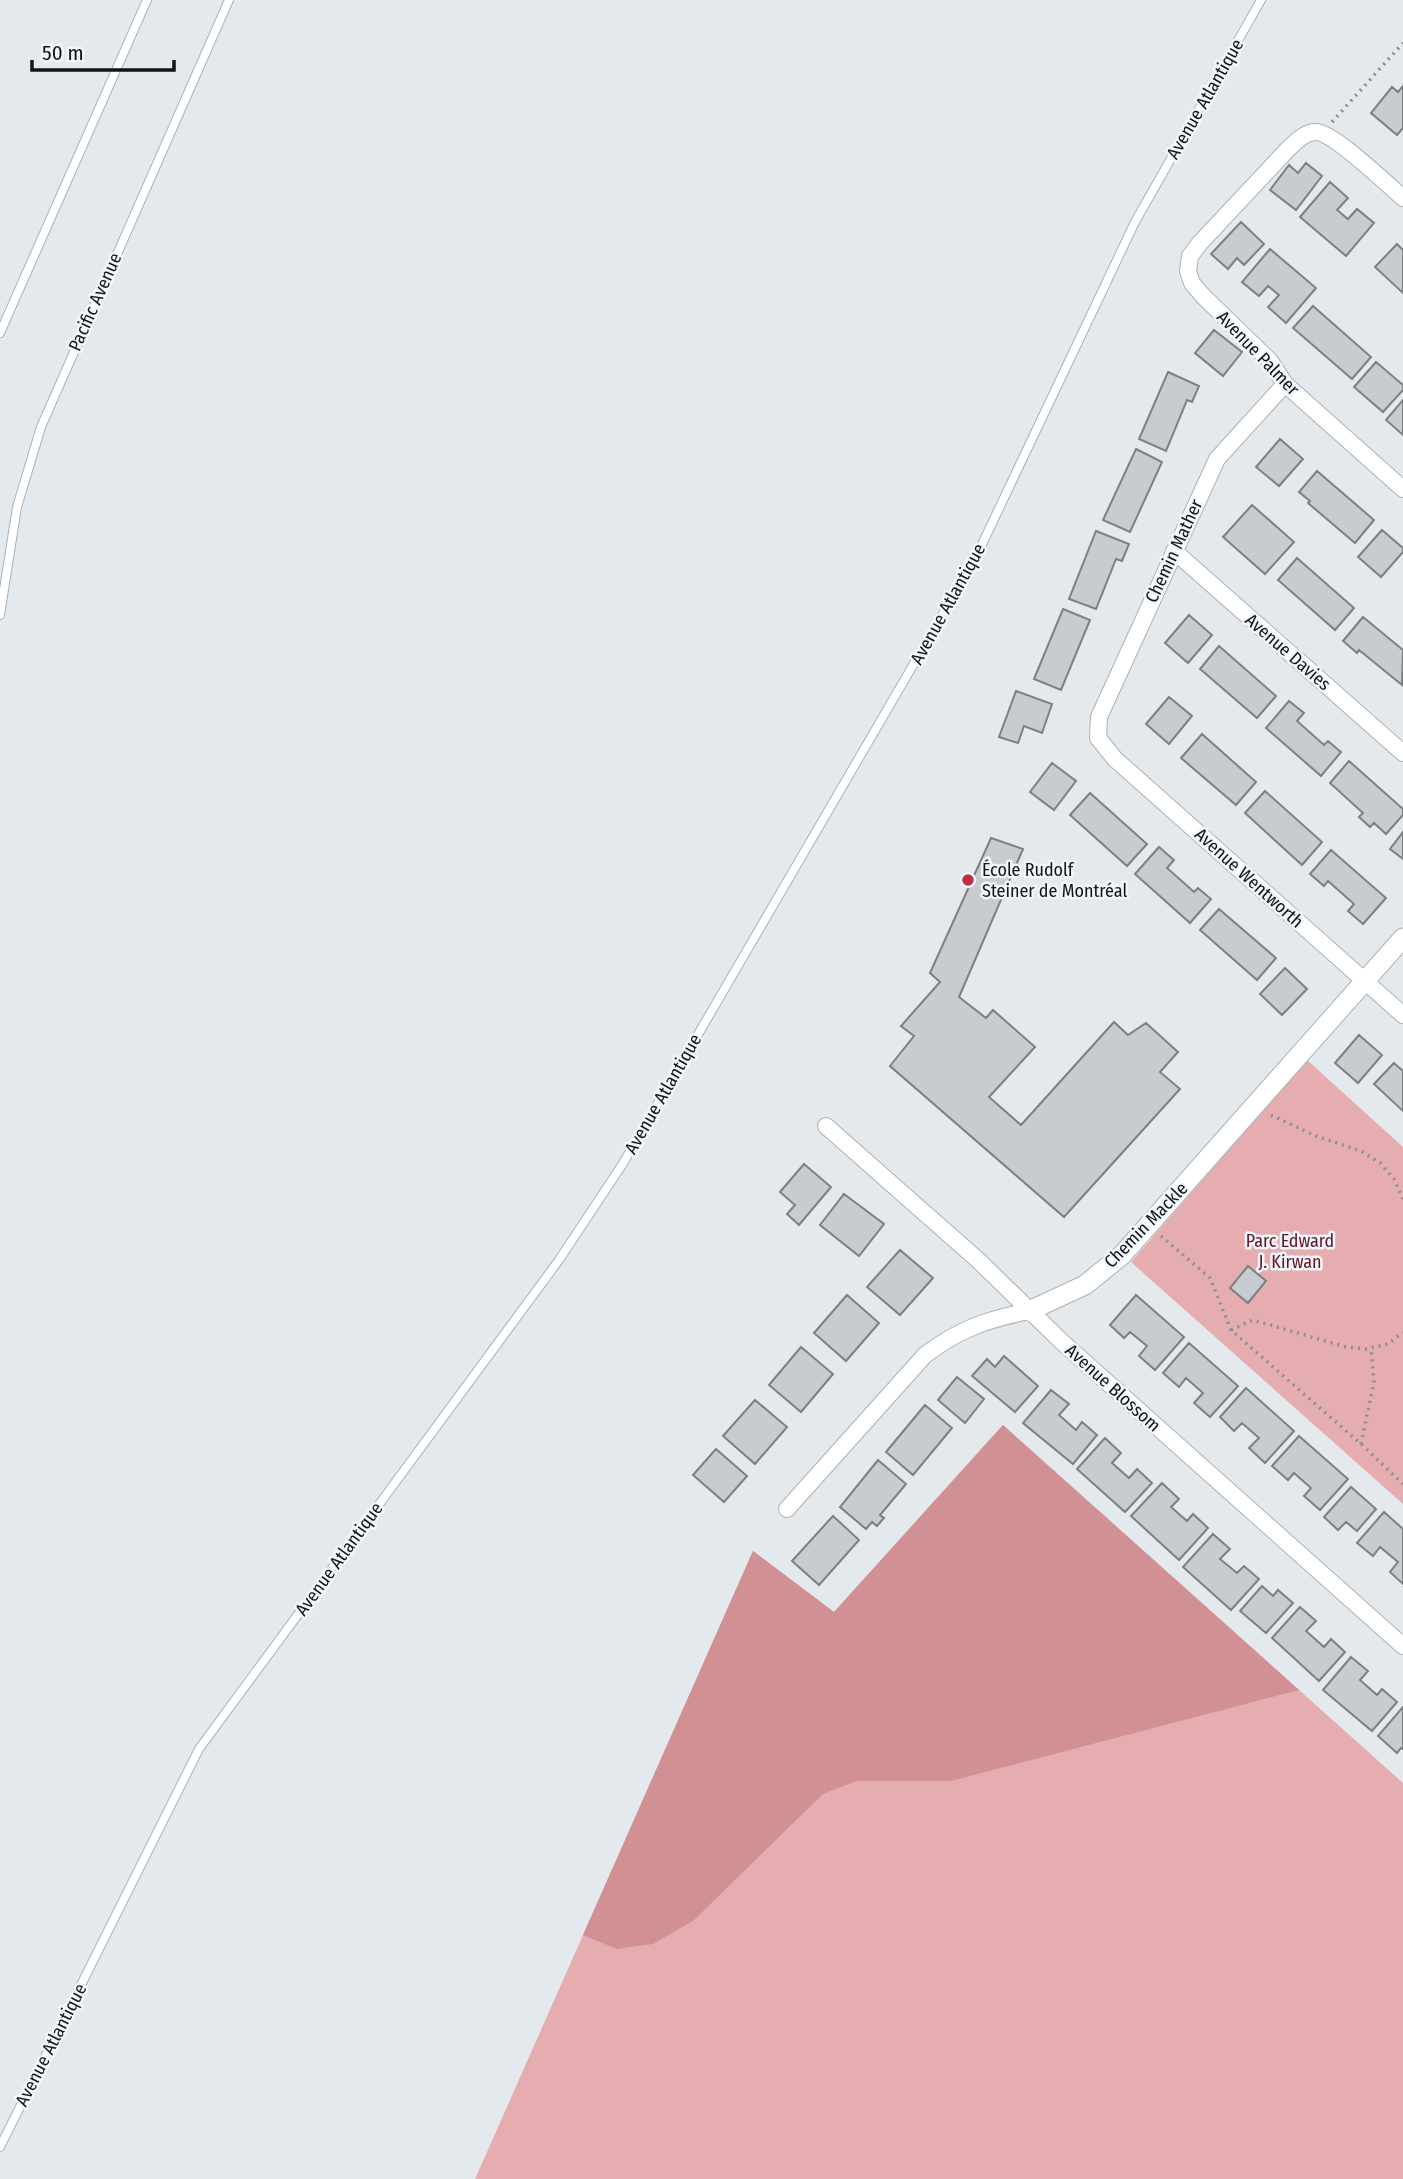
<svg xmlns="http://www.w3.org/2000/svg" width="1403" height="2179" font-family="'Fira Sans Condensed',sans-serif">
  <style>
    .green { fill: #e6adb0 }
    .forest { fill: #d09094 }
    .building { fill: #c7ccd1; stroke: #7c8085; stroke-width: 2 }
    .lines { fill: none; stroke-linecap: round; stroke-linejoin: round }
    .service-casing { stroke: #acb1b6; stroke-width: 10 }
    .minor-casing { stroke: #acb1b6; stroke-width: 18 }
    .tertiary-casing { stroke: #acb1b6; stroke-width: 21 }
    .path { stroke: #8b8e92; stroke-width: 3.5; stroke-dasharray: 2 5; stroke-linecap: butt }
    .service { stroke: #fff; stroke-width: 8 }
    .minor { stroke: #fff; stroke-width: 16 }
    .tertiary { stroke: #fff; stroke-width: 19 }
    .poi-dot { fill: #be2d48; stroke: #f1f6fc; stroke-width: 2.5 }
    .labels { text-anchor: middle; stroke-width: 5; stroke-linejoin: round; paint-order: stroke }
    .street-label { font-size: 18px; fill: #121415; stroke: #f1f6fc }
    .poi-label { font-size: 18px; fill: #121415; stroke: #f1f6fc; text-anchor: start }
    .park-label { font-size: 18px; fill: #611422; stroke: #f1f6fc }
  </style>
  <rect width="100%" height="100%" fill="#e4e9ee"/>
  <path class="green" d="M1307,1060L1403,1147V1504L1131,1262Z
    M1003,1425L1403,1783V2179H475L753,1551L834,1612Z"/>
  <path class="forest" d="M1003,1425L1299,1690L951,1781H856L823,1794L693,1921L653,1944L617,1949L583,1935L753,1551L834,1612Z"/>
  <path class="building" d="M1403,86V128L1397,135L1371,113L1392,87L1398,92Z
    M1306,163L1322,176L1296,210L1270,190L1289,165L1298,173Z
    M1330,182L1348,198L1337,210L1348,219L1357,209L1374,223L1346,256L1300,217Z
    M1241,222L1264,244L1244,265L1237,258L1228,269L1211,254Z
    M1397,244L1403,250V293L1375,267Z
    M1270,249L1316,288L1286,323L1268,307L1279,295L1268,286L1259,296L1242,282Z
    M1313,306L1371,357L1352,379L1293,328Z
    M1214,330L1242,352L1223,376L1195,353Z
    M1376,362L1403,385V390L1383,412L1354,387Z
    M1168,372L1199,386L1192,402L1187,400L1166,451L1139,439Z
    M1403,400V435L1386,420Z
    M1280,439L1303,459L1279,486L1256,467Z
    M1136,449L1162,462L1130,532L1103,520Z
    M1317,471L1374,520L1355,543L1308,503L1310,501L1299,492Z
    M1252,505L1294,542L1265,574L1223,537Z
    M1382,530L1403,548V552L1381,577L1358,557Z
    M1096,531L1129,544L1122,561L1116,559L1096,609L1069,599Z
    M1297,558L1354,608L1335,630L1278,580Z
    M1063,609L1090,620L1061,690L1034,679Z
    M1189,615L1212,635L1188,663L1165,643Z
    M1363,617L1403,650L1402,685L1359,650L1357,653L1343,641Z
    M1219,646L1276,696L1257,718L1200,669Z
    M1016,691L1052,704L1042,733L1024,726L1018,743L999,737Z
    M1169,697L1192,716L1169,744L1146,724Z
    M1289,701L1304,713L1297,721L1324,745L1328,741L1341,752L1321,776L1266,728Z
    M1202,734L1256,782L1236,805L1181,758Z
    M1349,761L1403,809V815L1386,834L1374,823L1370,827L1359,817L1363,813L1330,783Z
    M1052,763L1076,781L1054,810L1030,792Z
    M1265,791L1322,842L1302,865L1245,813Z
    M1090,793L1147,844L1127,866L1070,815Z
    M1403,832V859L1390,849Z
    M991,838L1023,849L959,997L986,1018L993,1010L1035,1047L989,1097L1021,1125L1114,1022L1128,1035L1146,1023L1178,1052L1160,1072L1180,1089L1064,1217L890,1066L914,1036L901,1026L940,982L930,973Z
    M1159,847L1174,860L1167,868L1194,892L1198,888L1211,899L1190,923L1135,874Z
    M1331,850L1386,898L1363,924L1348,911L1354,904L1328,881L1324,886L1310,874Z
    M1219,909L1276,958L1257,980L1200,930Z
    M1285,968L1307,989L1282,1015L1260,994Z
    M1359,1035L1382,1055L1358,1083L1335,1063Z
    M1394,1063L1403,1071V1111L1374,1084Z
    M804,1164L831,1187L799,1225L787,1214L795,1205L780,1192Z
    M844,1194L884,1224L859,1256L820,1225Z
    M900,1250L933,1278L900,1315L867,1287Z
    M1248,1266L1266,1281L1248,1303L1230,1288Z
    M847,1295L879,1323L846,1361L814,1333Z
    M1136,1295L1184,1337L1155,1370L1139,1356L1147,1346L1130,1332L1124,1338L1110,1325Z
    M1189,1343L1238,1386L1210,1417L1194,1403L1203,1393L1186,1378L1179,1387L1163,1373Z
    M801,1347L833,1374L801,1412L769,1385Z
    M1004,1356L1038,1386L1015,1412L972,1376L987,1359L995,1367Z
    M957,1377L984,1399L965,1423L938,1400Z
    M1246,1388L1294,1431L1265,1463L1249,1448L1259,1438L1242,1423L1234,1431L1220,1417Z
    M1051,1390L1069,1404L1059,1415L1076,1430L1082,1422L1097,1435L1073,1464L1023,1423Z
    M755,1400L787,1427L755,1464L723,1436Z
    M925,1405L952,1428L913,1475L886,1452Z
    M1299,1436L1348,1479L1320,1510L1304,1496L1311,1488L1294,1473L1288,1480L1272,1466Z
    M1105,1438L1121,1453L1112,1463L1129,1478L1137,1469L1152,1483L1125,1512L1077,1469Z
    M716,1449L747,1476L724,1502L693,1475Z
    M878,1460L906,1484L880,1515L884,1518L877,1526L872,1522L866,1529L840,1507Z
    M1162,1483L1179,1499L1171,1507L1187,1521L1193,1514L1208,1528L1179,1560L1131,1516Z
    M1351,1487L1376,1509L1357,1531L1346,1522L1338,1530L1324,1517Z
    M1384,1512L1403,1529V1584L1390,1572L1398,1562L1380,1547L1373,1556L1357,1543Z
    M833,1516L859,1540L819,1585L792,1561Z
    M1213,1534L1230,1549L1220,1559L1237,1573L1244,1566L1259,1579L1231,1610L1183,1567Z
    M1262,1586L1273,1596L1278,1590L1293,1603L1266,1633L1240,1611Z
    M1300,1607L1316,1621L1306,1631L1324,1647L1331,1639L1345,1652L1319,1681L1272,1638Z
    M1351,1657L1368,1671L1360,1680L1377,1695L1382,1689L1397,1702L1372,1731L1323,1690Z
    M1403,1707V1749L1401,1748L1397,1753L1378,1736Z"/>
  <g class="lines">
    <defs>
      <path id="service" d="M0,333L147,0
        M0,615L17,507L41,427L229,0
        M0,2147L199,1749L559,1260L622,1165L976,557L1135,222L1261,0"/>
      <path id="minor" d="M1403,198C1388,185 1333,132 1316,132C1305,132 1297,141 1289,148L1200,243L1190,256L1188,271L1192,283L1202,295L1270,361L1285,384L1403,489
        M1285,384L1217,459L1099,717L1098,738L1115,759L1403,1015
        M1174,551L1403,753
        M826,1126L979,1261L1062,1342L1403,1646
        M787,1509L925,1355C961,1328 986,1320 1029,1311"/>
      <path id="tertiary" d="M1029,1311L1085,1285L1122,1255L1403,938"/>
    </defs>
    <use href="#service" class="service-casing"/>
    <use href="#minor" class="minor-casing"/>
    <use href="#tertiary" class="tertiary-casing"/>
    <path class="path" d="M1332,122L1403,43
      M1271,1115L1316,1136L1361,1151L1380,1163L1394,1179L1403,1199
      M1161,1236L1210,1278L1231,1330L1361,1444L1403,1484
      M1231,1330L1253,1320L1346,1347L1366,1349L1388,1344L1403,1332
      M1361,1444L1374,1382L1371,1348"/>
    <use href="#service" class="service"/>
    <use href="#minor" class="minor"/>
    <use href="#tertiary" class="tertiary"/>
  </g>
  <circle class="poi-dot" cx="968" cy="880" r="7"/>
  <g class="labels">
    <g class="street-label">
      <text transform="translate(1205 99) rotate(-60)" y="6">Avenue Atlantique</text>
      <text transform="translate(95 302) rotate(-66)" y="6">Pacific Avenue</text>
      <text transform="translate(1258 353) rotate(46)" y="6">Avenue Palmer</text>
      <text transform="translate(1174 551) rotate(-65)" y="6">Chemin Mather</text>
      <text transform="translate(948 604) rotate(-61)" y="6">Avenue Atlantique</text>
      <text transform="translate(1288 652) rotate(41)" y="6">Avenue Davies</text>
      <text transform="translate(1249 878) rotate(42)" y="6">Avenue Wentworth</text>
      <text transform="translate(663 1094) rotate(-60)" y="6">Avenue Atlantique</text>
      <text transform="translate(1146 1225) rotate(-46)" y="6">Chemin Mackle</text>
      <text transform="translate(1113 1388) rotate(42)" y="6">Avenue Blossom</text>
      <text transform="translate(339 1559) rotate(-54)" y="6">Avenue Atlantique</text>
      <text transform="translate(51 2045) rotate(-63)" y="6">Avenue Atlantique</text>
    </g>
    <g class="poi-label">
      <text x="982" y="876">École Rudolf<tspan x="982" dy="21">Steiner de Montréal</tspan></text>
    </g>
    <g class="park-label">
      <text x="1290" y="1247">Parc Edward<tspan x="1290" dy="21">J. Kirwan</tspan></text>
    </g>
  </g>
  <path d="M32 60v10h142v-10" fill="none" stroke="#121415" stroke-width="3.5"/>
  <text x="42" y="60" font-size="21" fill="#121415" stroke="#f1f6fc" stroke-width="5" paint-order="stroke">50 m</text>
</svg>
